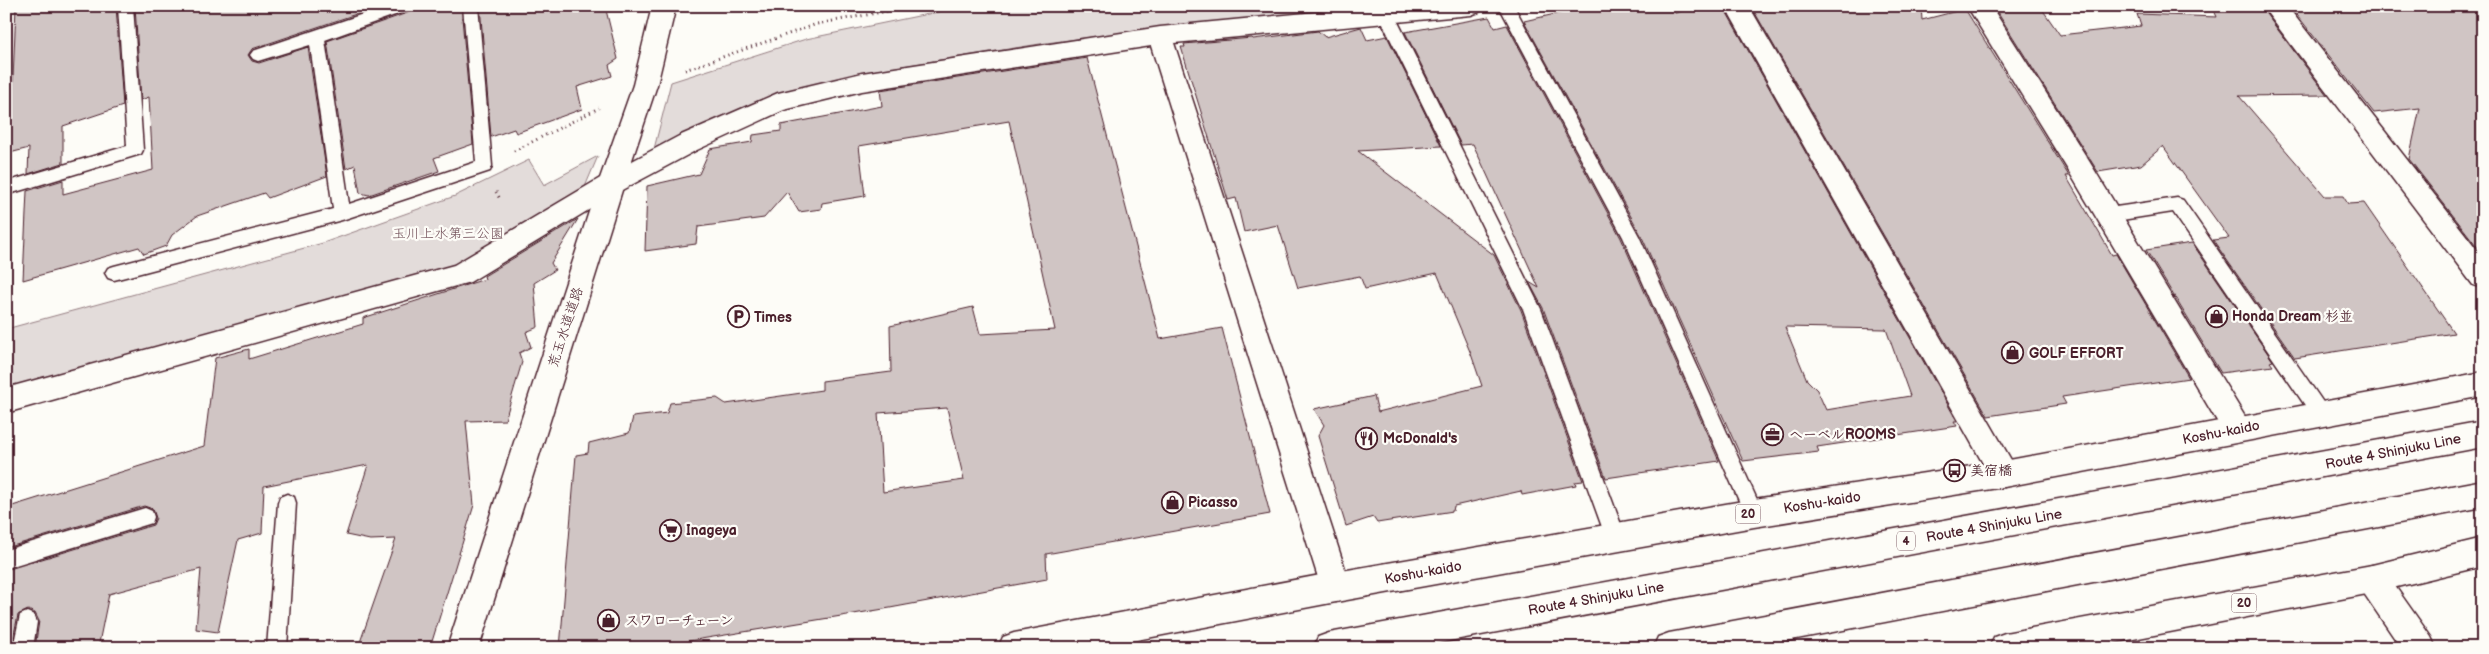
<svg xmlns="http://www.w3.org/2000/svg" width="2489" height="654" font-family="'Balsamiq Sans','Klee One',sans-serif">
  <style>
    .green { fill: #e3dcda; stroke: #967e82 }
    .building { fill: #d0c5c4; stroke: #4a1f2b; fill-rule: evenodd }
    .lines { fill: none; stroke-linecap: round; stroke-linejoin: round }
    .lane-casing { stroke: #4a1f2b; stroke-width: 3 }
    .street-casing { stroke: #4a1f2b; stroke-width: 3 }
    .secondary-casing { stroke: #4a1f2b; stroke-width: 3 }
    .highway-casing { stroke: #4a1f2b; stroke-width: 3 }
    .path { stroke: #4a1f2b; stroke-width: 3; stroke-dasharray: 1 4; stroke-linecap: butt }
    .lane { fill: #fdfcf7; fill-rule: evenodd }
    .street { fill: #fdfcf7; fill-rule: evenodd }
    .secondary { fill: #fdfcf7; fill-rule: evenodd }
    .highway { fill: #fdfcf7; fill-rule: evenodd }
    .labels { text-anchor: middle; stroke-width: 4.5; stroke-linejoin: round; paint-order: stroke }
    .shield { fill: #fdfcf7; stroke: #806168; stroke-width: 1 }
    .shield-label { font-size: 12px; font-weight: bold; fill: #4a1f2b }
    .park-label { font-size: 14px; fill: #704e57; stroke: #fdfcf7 }
    .poi-label { font-size: 14px; font-weight: bold; fill: #4a1f2b; stroke: #fdfcf7; text-anchor: start }
    .street-label { font-size: 14px; fill: #4a1f2b; stroke: #fdfcf7 }
  </style>
  <rect width="100%" height="100%" fill="#fdfcf7"/>
  <filter id="ink" filterUnits="userSpaceOnUse"><feTurbulence type="fractalNoise" baseFrequency=".02" numOctaves="2"/><feDisplacementMap in="SourceGraphic" scale="10" xChannelSelector="R" yChannelSelector="G"/><feConvolveMatrix kernelMatrix="1 2 1 2 8 2 1 2 1" color-interpolation-filters="sRGB"/></filter>
  <g filter="url(#ink)">
    <path class="green" d="M967,6H1392L1183,25L1046,43L859,73L774,96L654,149L671,82L806,39Z
      M598,156L582,194L462,263L162,353L6,395V329L323,243L455,196L529,160L544,185Z"/>
    <path class="building" d="M16,6H116L123,106L63,126V163L28,174L29,148L6,154V106L12,104Z
      M135,6H380L252,49L248,55L252,61L259,63L308,47L327,176L268,198L264,193L197,216L172,235L166,246L144,254L139,247L23,280L27,191L63,180V194L153,170L149,97L141,100Z
      M413,6H461L473,144L434,158L439,171L369,195L360,193L355,165L346,169L327,41L410,12Z
      M480,6H605L618,59L609,65L612,76L577,87L582,109L516,133L514,129L491,137Z
      M1591,6H1673L1675,13L1703,6H1723L1957,421H1954L1957,426L1817,447L1819,452L1743,461L1641,235L1524,21ZM1785,327L1886,329L1910,396L1826,410L1817,390L1807,380Z
      M1751,6H1921L1922,20L1965,9L2069,176H2066L2112,255L2116,254L2189,378L2062,397L2066,404L1988,416Z
      M2040,6L2060,35L2141,26L2137,14L2217,17L2212,6L2263,10L2327,95L2239,96L2325,196H2343L2348,204L2364,203L2454,333L2295,358L2213,240L2229,238L2163,146L2141,165L2098,172L1994,7Z
      M2290,6H2483V254L2409,159L2420,108L2374,113Z
      M1489,17L1495,28L1507,25L1621,238L1719,461L1606,478L1543,308L1529,282L1539,288L1473,144L1461,145L1405,32Z
      M1361,27L1367,40L1387,36L1441,146L1358,151L1494,255L1521,310L1583,481L1575,482L1576,485L1522,495L1521,491L1454,506L1453,511L1377,523L1373,517L1346,526L1318,436L1324,425L1314,409L1374,396L1378,412L1482,386L1471,354L1437,273L1365,289L1360,276L1298,288L1278,225L1244,232L1236,198L1228,200L1221,177L1181,47H1185L1184,44L1252,38L1253,39L1318,31L1325,37Z
      M1087,58L1160,339L1222,328L1270,514L1046,554L1047,579L890,608L646,648H560L576,455L588,453L589,443L629,433L633,417L667,413L670,403L717,398L726,404L822,390V381L891,372L890,326L973,307L980,334L1055,330L1009,121L859,146L865,196L822,203L821,209L799,212L787,192L764,218L698,227L696,244L645,251L647,186L699,174L710,149L752,142L753,135L781,131V125L882,106L880,90ZM947,408L964,480L883,492L878,413Z
      M578,219L551,263L555,270L534,283L538,327L526,332L531,347L519,353L522,362L505,420L466,421L474,505L430,648H358L396,539L370,540L346,535L368,465L264,486L262,533L238,540L218,632L196,629L201,569L109,594L98,648H35L39,621L35,613L28,610L18,615L11,648H6V570L153,525L156,518L153,509L144,506L6,548V508L204,446L215,358L249,349V359L363,324V318L485,279L484,276Z
      M2192,243L2273,361L2270,362L2273,366L2221,373L2146,250Z"/>
    <g class="lines">
      <defs>
        <path id="lane" d="M118,6H133L143,150L141,154L6,195V182L127,146Z
          M387,6H411L409,10L325,40L349,204L476,162L463,6H478L492,166L490,171L342,220L114,280L108,278L105,273L108,268L114,266L333,209L310,45L258,61L253,59L250,55L253,51Z
          M1499,6H1514L1639,236L1763,513L1761,519L1754,522L1747,519L1623,237Z
          M1387,11L1392,12L1395,16L1541,309L1626,538L1623,544L1616,547L1609,544L1606,538L1523,309L1379,16L1382,12Z
          M2177,198L2183,200L2327,408L2330,414L2327,420L2321,422L2315,420L2173,212L2109,222L2103,220L2101,215L2103,210L2109,208Z
          M287,494L294,497L296,503L287,648H267L278,503L280,497Z
          M145,508L152,511L154,517L152,523L6,568V550Z
          M27,612L34,615L37,622L33,648H13L20,615Z"/>
        <path id="street" d="M1379,6H1483L1479,12L1471,15L1174,43L1351,587L1347,597L1336,602L1325,597L1321,587L1151,46L862,91L784,110L697,150L620,191L470,282L6,413V388L454,265L602,177L679,136L778,93L862,73L1160,27Z
          M1725,6H1749L2014,465L2019,474L2014,483L2004,487L1994,483Z
          M1967,6H1991L2089,161L2247,420L2251,429L2247,438L2237,442L2227,438L2071,175Z
          M2262,6H2287L2483,257V288L2473,285Z
          M2372,565L2383,569L2431,637L2436,648H2401L2361,589L2357,579L2361,569Z"/>
        <path id="secondary" d="M652,6H676L657,85L624,184L479,648H447L598,184L633,85Z"/>
        <path id="highway" d="M2483,372V396L2004,487L1754,527L1336,602L1095,648H998L1003,637L1014,633L1336,572L1754,499L2004,461Z
          M2483,421V447L1412,648H1313L1318,637L1329,633Z
          M2483,480V507L1750,648H1653L1658,637L1669,633Z
          M2483,538V566L2372,593L2087,648H1989L1994,637L2005,633L2372,565Z"/>
      </defs>
      <use href="#lane" class="lane-casing"/>
      <use href="#street" class="street-casing"/>
      <use href="#secondary" class="secondary-casing"/>
      <use href="#highway" class="highway-casing"/>
      <path class="path" d="M685,70L817,24L915,6
        M514,151L599,108
        M496,192L500,199"/>
      <use href="#lane" class="lane"/>
      <use href="#street" class="street"/>
      <use href="#secondary" class="secondary"/>
      <use href="#highway" class="highway"/>
    </g>
  </g>
  <defs>
    <symbol id="shop-ring" viewBox="-11 -11 22 22"><circle r="9.5" fill="#fdfcf7" stroke="#4a1f2b" stroke-width="1.5"/><path d="M-5-2.5h2.3a2.7 3.5 0 0 1 5.4 0H5L5.5 6h-11ZM-1.5-2.5h3a1.5 2.3 0 0 0-3 0Z" fill="#4a1f2b"/></symbol>
    <symbol id="parking-ring" viewBox="-11 -11 22 22"><circle r="9.5" fill="#fdfcf7" stroke="#4a1f2b" stroke-width="1.5"/><path d="M-3.5-5.5H1a3.5 3.5 0 0 1 0 7H-1V5.5H-3.5ZM-1-3.4V-.6H.8a1.4 1.4 0 0 0 0-2.8Z" fill="#4a1f2b"/></symbol>
    <symbol id="office-ring" viewBox="-11 -11 22 22"><circle r="9.5" fill="#fdfcf7" stroke="#4a1f2b" stroke-width="1.5"/><path d="M-6-3h4V-5.5h4V-3h4V5H-6ZM-1-4.5V-3h2v-1.5ZM-6 0V1H6V0Z" fill="#4a1f2b"/></symbol>
    <symbol id="restaurant-ring" viewBox="-11 -11 22 22"><circle r="9.5" fill="#fdfcf7" stroke="#4a1f2b" stroke-width="1.5"/><path d="M-5-6h1v4h1v-4h1v4h1v-4h1v5L-1.5 .5V6h-2V.5L-5-1ZM5-6V6H3V1.5H1.5Q1.5-4 5-6Z" fill="#4a1f2b"/></symbol>
    <symbol id="bus-ring" viewBox="-11 -11 22 22"><circle r="9.5" fill="#fdfcf7" stroke="#4a1f2b" stroke-width="1.5"/><path d="M-5-6H5V4H4V6H2V4H-2V6H-4V4H-5ZM-3.5-4V0h7V-4ZM-3.5 1.2v1.5H-2V1.2ZM2 1.2v1.5H3.5V1.2Z" fill="#4a1f2b"/></symbol>
    <symbol id="supermarket-ring" viewBox="-11 -11 22 22"><circle r="9.5" fill="#fdfcf7" stroke="#4a1f2b" stroke-width="1.5"/><path d="M-6-5.5h2.5l.6 2H6L4.5 2H-2.5L-4.4-4H-6ZM-1.5 3.2a1.3 1.3 0 1 0 .1 0ZM3 3.2a1.3 1.3 0 1 0 .1 0Z" fill="#4a1f2b"/></symbol>
  </defs>
  <g fill-rule="evenodd">
    <use href="#shop-ring" x="2204" y="304" width="25" height="25"/>
    <use href="#parking-ring" x="726" y="304" width="25" height="25"/>
    <use href="#shop-ring" x="2000" y="340" width="25" height="25"/>
    <use href="#office-ring" x="1760" y="422" width="25" height="25"/>
    <use href="#restaurant-ring" x="1354" y="426" width="25" height="25"/>
    <use href="#bus-ring" x="1942" y="458" width="25" height="25"/>
    <use href="#shop-ring" x="1160" y="490" width="25" height="25"/>
    <use href="#supermarket-ring" x="658" y="518" width="25" height="25"/>
    <use href="#shop-ring" x="596" y="608" width="25" height="25"/>
  </g>
  <g class="labels">
    <g class="shield">
      <rect x="1735.5" y="504.5" width="25" height="19" rx="4"/>
      <rect x="1897" y="531.5" width="18" height="19" rx="4"/>
      <rect x="2231.5" y="593.5" width="25" height="19" rx="4"/>
    </g>
    <g class="shield-label">
      <text x="1748" y="518">20</text>
      <text x="1906" y="545">4</text>
      <text x="2244" y="607">20</text>
    </g>
    <g class="park-label">
      <text x="448" y="238">玉川上水第三公園</text>
    </g>
    <g class="poi-label">
      <text x="2232" y="321">Honda Dream 杉並</text>
      <text x="754" y="322">Times</text>
      <text x="2029" y="358">GOLF EFFORT</text>
      <text x="1789" y="439">へーベルROOMS</text>
      <text x="1383" y="443">McDonald's</text>
      <text x="1970" y="475">美宿橋</text>
      <text x="1188" y="507">Picasso</text>
      <text x="686" y="535">Inageya</text>
      <text x="625" y="625">スワローチェーン</text>
    </g>
    <g class="street-label">
      <text transform="translate(565 327) rotate(-72)" y="5">荒玉水道道路</text>
      <text transform="translate(2221 432) rotate(-11)" y="5">Koshu-kaido</text>
      <text transform="translate(2393 451) rotate(-11)" y="5">Route 4 Shinjuku Line</text>
      <text transform="translate(1822 502) rotate(-9)" y="5">Koshu-kaido</text>
      <text transform="translate(1994 525) rotate(-10)" y="5">Route 4 Shinjuku Line</text>
      <text transform="translate(1423 572) rotate(-10)" y="5">Koshu-kaido</text>
      <text transform="translate(1596 598) rotate(-10)" y="5">Route 4 Shinjuku Line</text>
    </g>
  </g>
  <rect width="2489" height="654" fill="none" stroke="#fdfcf7" stroke-width="25"/>
  <rect x="12" y="12" width="2464" height="629" fill="none" stroke="#4a1f2b" stroke-width="2" filter="url(#ink)"/>
</svg>
